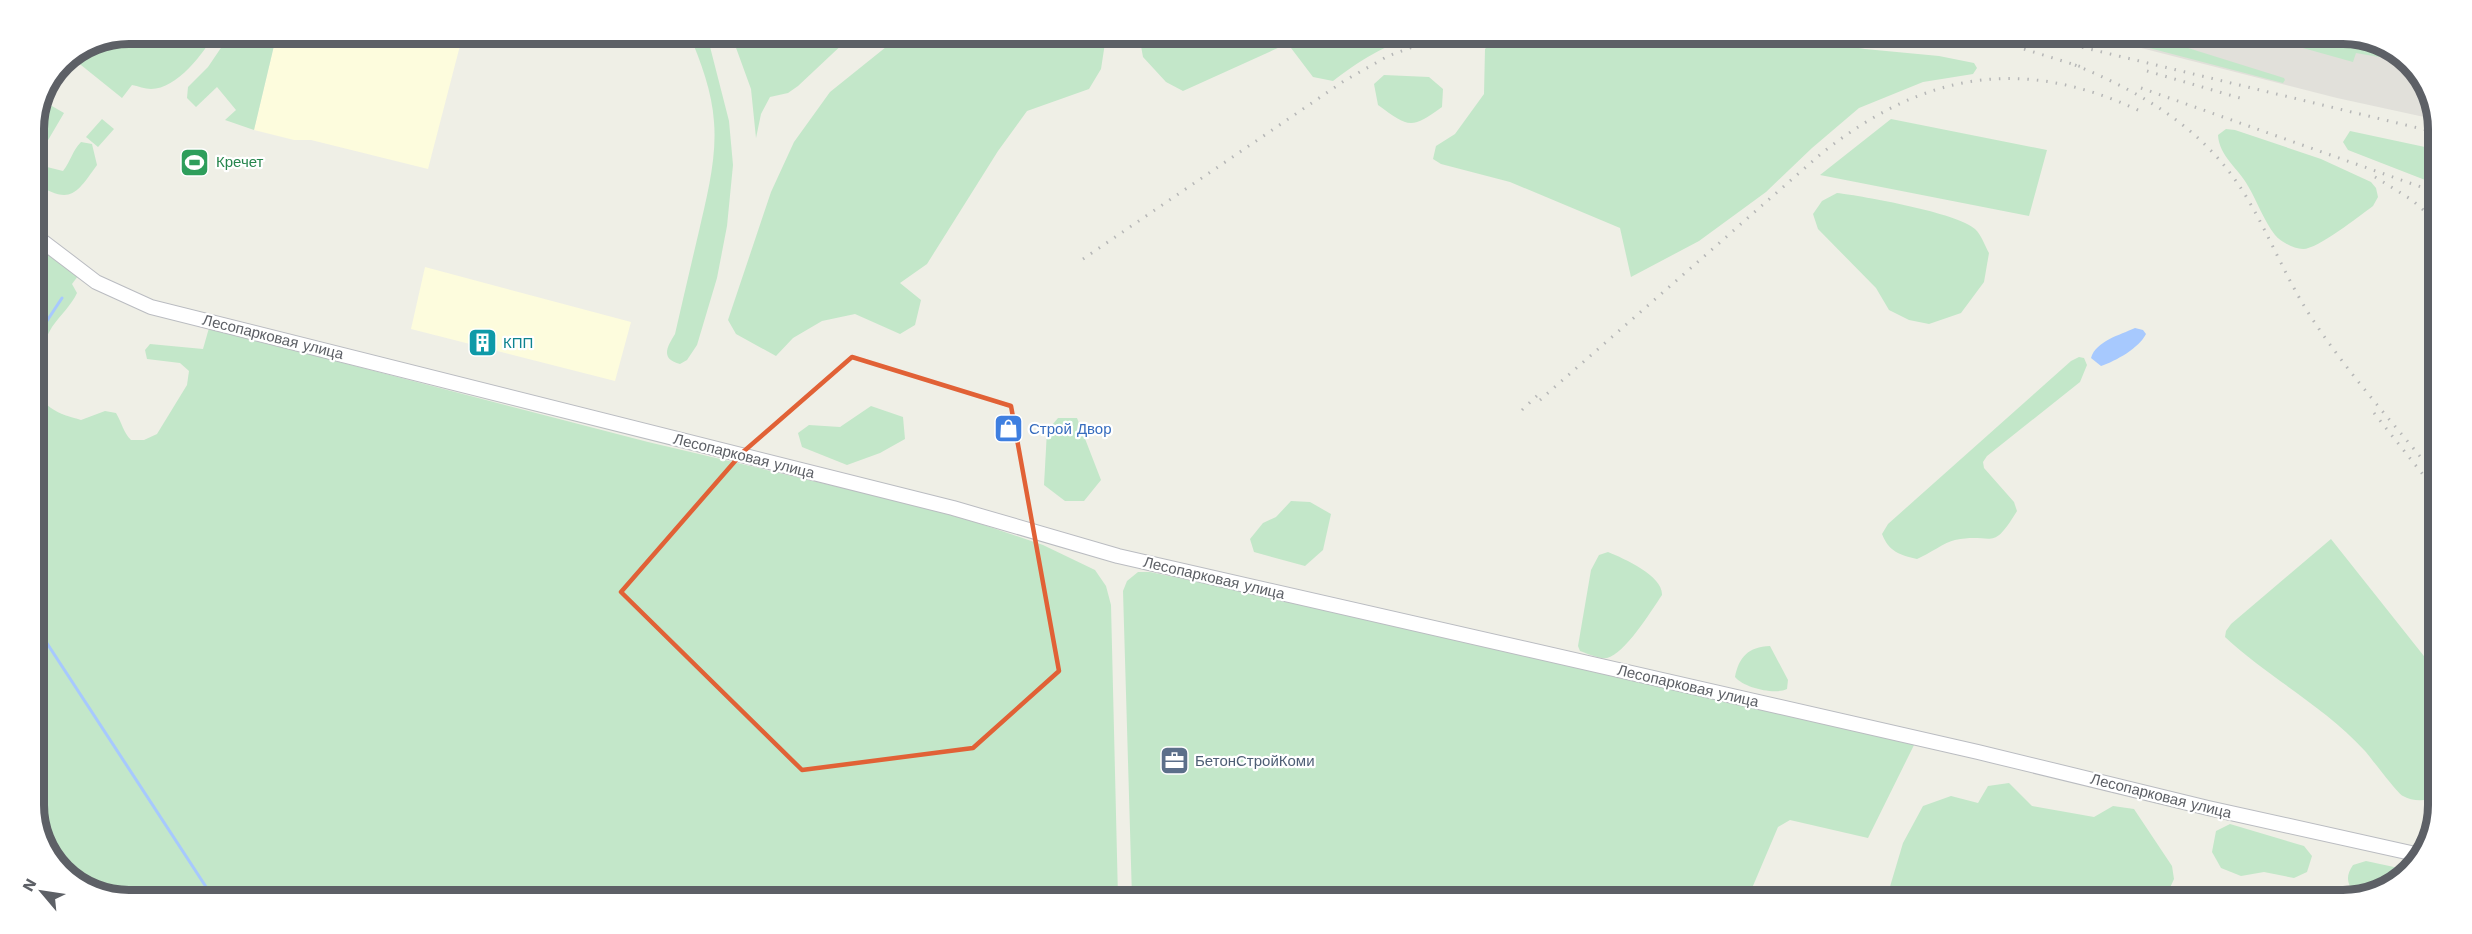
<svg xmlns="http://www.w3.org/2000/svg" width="2472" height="934" font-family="'Work Sans',sans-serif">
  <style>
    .commercial { fill: #fdfcdd }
    .industrial { fill: #e1e0da }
    .green { fill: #c3e7c9 }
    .water { fill: #a7c9fe }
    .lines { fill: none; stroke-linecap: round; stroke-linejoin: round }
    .stream { stroke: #a7c9fe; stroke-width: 3 }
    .tertiary-casing { stroke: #babcc1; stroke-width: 16 }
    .tertiary { stroke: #fff; stroke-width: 14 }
    .rail { stroke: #b6b7b7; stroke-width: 3; stroke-dasharray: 1.5 8; stroke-linecap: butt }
    .marked { fill: none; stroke: #e16136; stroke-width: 4.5; stroke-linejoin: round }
    .labels { text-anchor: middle; stroke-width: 4.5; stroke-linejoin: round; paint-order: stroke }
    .leisure-label { font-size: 15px; fill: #27864d; stroke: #fff; text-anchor: start }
    .street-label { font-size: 15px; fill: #5d6066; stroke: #fff }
    .culture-label { font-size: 15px; fill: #0d838f; stroke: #fff; text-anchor: start }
    .shop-label { font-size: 15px; fill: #366cbe; stroke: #fff; text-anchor: start }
    .service-label { font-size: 15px; fill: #4e5e75; stroke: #fff; text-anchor: start }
    .rim { fill: none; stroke: #5d6066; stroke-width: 8 }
  </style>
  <rect width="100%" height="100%" fill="#efefe6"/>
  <path class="commercial" d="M277,33L463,34L428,169L311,140H294L254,130Z
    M425,267L631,322L615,381L411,329Z"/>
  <path class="industrial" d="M2102,38H2375L2419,70L2438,120L2337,98Z"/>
  <path class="green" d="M128,33H215C204,53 177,89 151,89C145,89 138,86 132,85L122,98L71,57Z
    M231,33H277L254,130L225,120L236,110L217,87L196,107L187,98L188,87L208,67Z
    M689,34L707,35L729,121L733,165L727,226L717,278L697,345L687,360L680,364C660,359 667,347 675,334C683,299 691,265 699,231C707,196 717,158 714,122C712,92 701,62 689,34Z
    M731,34L856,35L847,40L798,86L788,93L770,97L761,114L756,138L751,89Z
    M909,35H1112L1105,43L1101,69L1089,89L1027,111L998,151L927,264L900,283L921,300L915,325L900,334L855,314L822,321L793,338L776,356L736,334L728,320L771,192L794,142L830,92L886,47Z
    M1139,35L1417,36C1388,43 1357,62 1333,81L1313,77L1291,48L1280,47L1183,91L1166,82L1143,57Z
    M1498,36L1792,37L1865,49L1939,56L1974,63L1977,68L1973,74L1923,82L1859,108L1812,148L1766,192L1699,241L1631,277L1620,228L1510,182L1441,164L1433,159L1436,146L1455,134L1484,94L1485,49Z
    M2111,38H2156L2284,78L2285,80L2283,83Z
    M2283,38H2375L2387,47L2379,57L2356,53L2353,62L2282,42Z
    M1384,75L1429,77L1443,89L1442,107C1411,130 1408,127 1378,105L1374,84Z
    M45,102L64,113L44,147L33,141V122Z
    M102,119L114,129L98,147L86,137Z
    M1891,119L2047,150L2029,216L1820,175Z
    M2226,129L2235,130L2321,159L2371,182L2376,188L2378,197L2373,206C2359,216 2318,249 2303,249C2294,249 2281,242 2275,235C2264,221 2257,201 2248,186C2239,169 2219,156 2218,135Z
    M2350,131L2439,150L2438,185L2348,150L2343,142Z
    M81,142L92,144L97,165C75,196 70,205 33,182V159L35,164L63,171C71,161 72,151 81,142Z
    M1837,193C1863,196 1958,213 1975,229C1981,234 1985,246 1989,253L1984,282L1961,313L1929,324L1909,320L1889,310L1876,288L1818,229L1813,214L1822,201Z
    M33,241L78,276L72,284L77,293C71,306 60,315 52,327C39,349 23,389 51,408C59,414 71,417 81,420L105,411L116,413C122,423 123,432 131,440H144L157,434L187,385L189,371L180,363L147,359L145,350L150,344L203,349L209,328L648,442L915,505L978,523L1043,545L1095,570L1106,586L1111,605L1118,898L97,896L52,863L33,812Z
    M2079,357L2084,358L2087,365L2080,382L1987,456L1983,462L1984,468L2014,502L2017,511C1991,554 1994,532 1955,540C1945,542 1929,554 1917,559C1900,555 1889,552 1882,534L1888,524L2071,361Z
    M871,406L903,417L905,439L880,453L847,465L802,447L798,433L809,425L840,427Z
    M1058,418H1077L1101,480L1084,501H1065L1044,485L1047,431Z
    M1291,501L1310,502L1331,514L1323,550L1305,566L1254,552L1250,539L1263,523L1276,517Z
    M2331,539L2435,670L2434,797C2426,802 2411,801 2403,796C2397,793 2372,759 2365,751C2324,706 2269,678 2225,637L2226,631L2231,624Z
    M1608,552C1625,559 1663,576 1662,595C1651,611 1625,654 1607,658C1599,659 1588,654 1580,651L1578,646L1591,570L1599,555Z
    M1138,572H1150L1212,585L1915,743L1868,838L1790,820L1778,827L1747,900L1132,898L1123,591L1127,581Z
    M1770,646L1788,680L1787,689C1775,695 1744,688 1735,677C1739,657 1748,647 1770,646Z
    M2009,783L2032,806L2094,817L2113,806L2134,809L2172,866L2174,879L2164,901L1886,900L1903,843L1923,806L1951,796L1978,803L1988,786Z
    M2230,824L2304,846L2312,856L2307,872L2294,878L2264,872L2241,876L2221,868L2212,852L2216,831Z
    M2366,861L2408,870L2397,885L2358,897C2348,886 2344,878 2353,865Z"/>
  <path class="water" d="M2135,328L2143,330L2146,334C2139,348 2116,361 2101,366L2091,358C2096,341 2120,335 2135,328Z"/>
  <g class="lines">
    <path class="stream" d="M33,342L62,298
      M33,618L37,628L212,896"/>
    <defs>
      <path id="tertiary" d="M33,234L96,282L151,307L953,508L1118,556L1978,752L2208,808L2420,855"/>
    </defs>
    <use href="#tertiary" class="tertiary-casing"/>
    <use href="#tertiary" class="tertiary"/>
    <path class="rail" d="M2010,37L2033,43
      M2026,37L2077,46L2439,133
      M2024,49L2082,67
      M2075,65C2148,95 2210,133 2250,203C2273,243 2289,285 2315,323C2351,377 2396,426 2436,476
      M2147,71L2240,98
      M2141,88L2438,193
      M2375,177L2412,200L2438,223
      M1083,259L1344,81L1388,56L1443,36
      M1540,400L1822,153C1923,73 2021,55 2140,111
      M1522,410L1542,391
      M2374,413L2436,491"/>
  </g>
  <path class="marked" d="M852,357L1011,406L1059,671L973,748L802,770L621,592L743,452Z"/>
  <defs>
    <symbol id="stadium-square" viewBox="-11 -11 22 22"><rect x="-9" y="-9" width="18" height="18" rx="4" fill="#2e9e5b" stroke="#fff"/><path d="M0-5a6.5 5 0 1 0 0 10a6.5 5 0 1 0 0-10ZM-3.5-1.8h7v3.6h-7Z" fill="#fff"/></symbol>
    <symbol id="building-square" viewBox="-11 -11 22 22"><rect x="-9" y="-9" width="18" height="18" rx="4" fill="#0f9aa8" stroke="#fff"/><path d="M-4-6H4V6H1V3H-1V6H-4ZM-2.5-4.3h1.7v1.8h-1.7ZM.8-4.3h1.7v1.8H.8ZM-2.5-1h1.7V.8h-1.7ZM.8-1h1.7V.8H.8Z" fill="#fff"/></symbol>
    <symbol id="shop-square" viewBox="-11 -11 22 22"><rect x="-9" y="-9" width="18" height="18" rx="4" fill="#3f7fe0" stroke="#fff"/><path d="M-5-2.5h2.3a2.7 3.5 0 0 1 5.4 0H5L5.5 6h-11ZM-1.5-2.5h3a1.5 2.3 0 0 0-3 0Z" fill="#fff"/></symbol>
    <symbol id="office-square" viewBox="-11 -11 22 22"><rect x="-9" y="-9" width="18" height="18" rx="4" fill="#5c6f8a" stroke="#fff"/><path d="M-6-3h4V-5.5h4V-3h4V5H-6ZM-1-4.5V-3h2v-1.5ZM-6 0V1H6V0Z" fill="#fff"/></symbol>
  </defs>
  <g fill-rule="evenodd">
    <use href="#stadium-square" x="178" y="146" width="33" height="33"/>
    <use href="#building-square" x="466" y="326" width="33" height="33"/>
    <use href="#shop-square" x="992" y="412" width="33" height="33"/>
    <use href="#office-square" x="1158" y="744" width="33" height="33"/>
  </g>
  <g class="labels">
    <g class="leisure-label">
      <text x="216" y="167">Кречет</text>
    </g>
    <g class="street-label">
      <text transform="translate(273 337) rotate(14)" y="5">Лесопарковая улица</text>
      <text transform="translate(744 456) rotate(14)" y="5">Лесопарковая улица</text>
      <text transform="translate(1214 578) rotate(13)" y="5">Лесопарковая улица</text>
      <text transform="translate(1688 686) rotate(13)" y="5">Лесопарковая улица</text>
      <text transform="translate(2161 796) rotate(14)" y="5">Лесопарковая улица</text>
    </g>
    <g class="culture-label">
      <text x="503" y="348">КПП</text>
    </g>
    <g class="shop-label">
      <text x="1029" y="434">Строй Двор</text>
    </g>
    <g class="service-label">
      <text x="1195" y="766">БетонСтройКоми</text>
    </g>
  </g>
  <path d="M0 0H2472V934H0ZM129 44H2343A85 85 0 0 1 2428 129V805A85 85 0 0 1 2343 890H129A85 85 0 0 1 44 805V129A85 85 0 0 1 129 44Z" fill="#fff" fill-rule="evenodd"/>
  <path class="rim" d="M129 44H2343A85 85 0 0 1 2428 129V805A85 85 0 0 1 2343 890H129A85 85 0 0 1 44 805V129A85 85 0 0 1 129 44Z"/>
  <g transform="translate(42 892) rotate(299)" stroke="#ffffff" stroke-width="4.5" paint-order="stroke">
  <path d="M0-4.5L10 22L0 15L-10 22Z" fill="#5d6066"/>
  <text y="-9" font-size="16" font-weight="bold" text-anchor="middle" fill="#5d6066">N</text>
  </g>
</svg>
